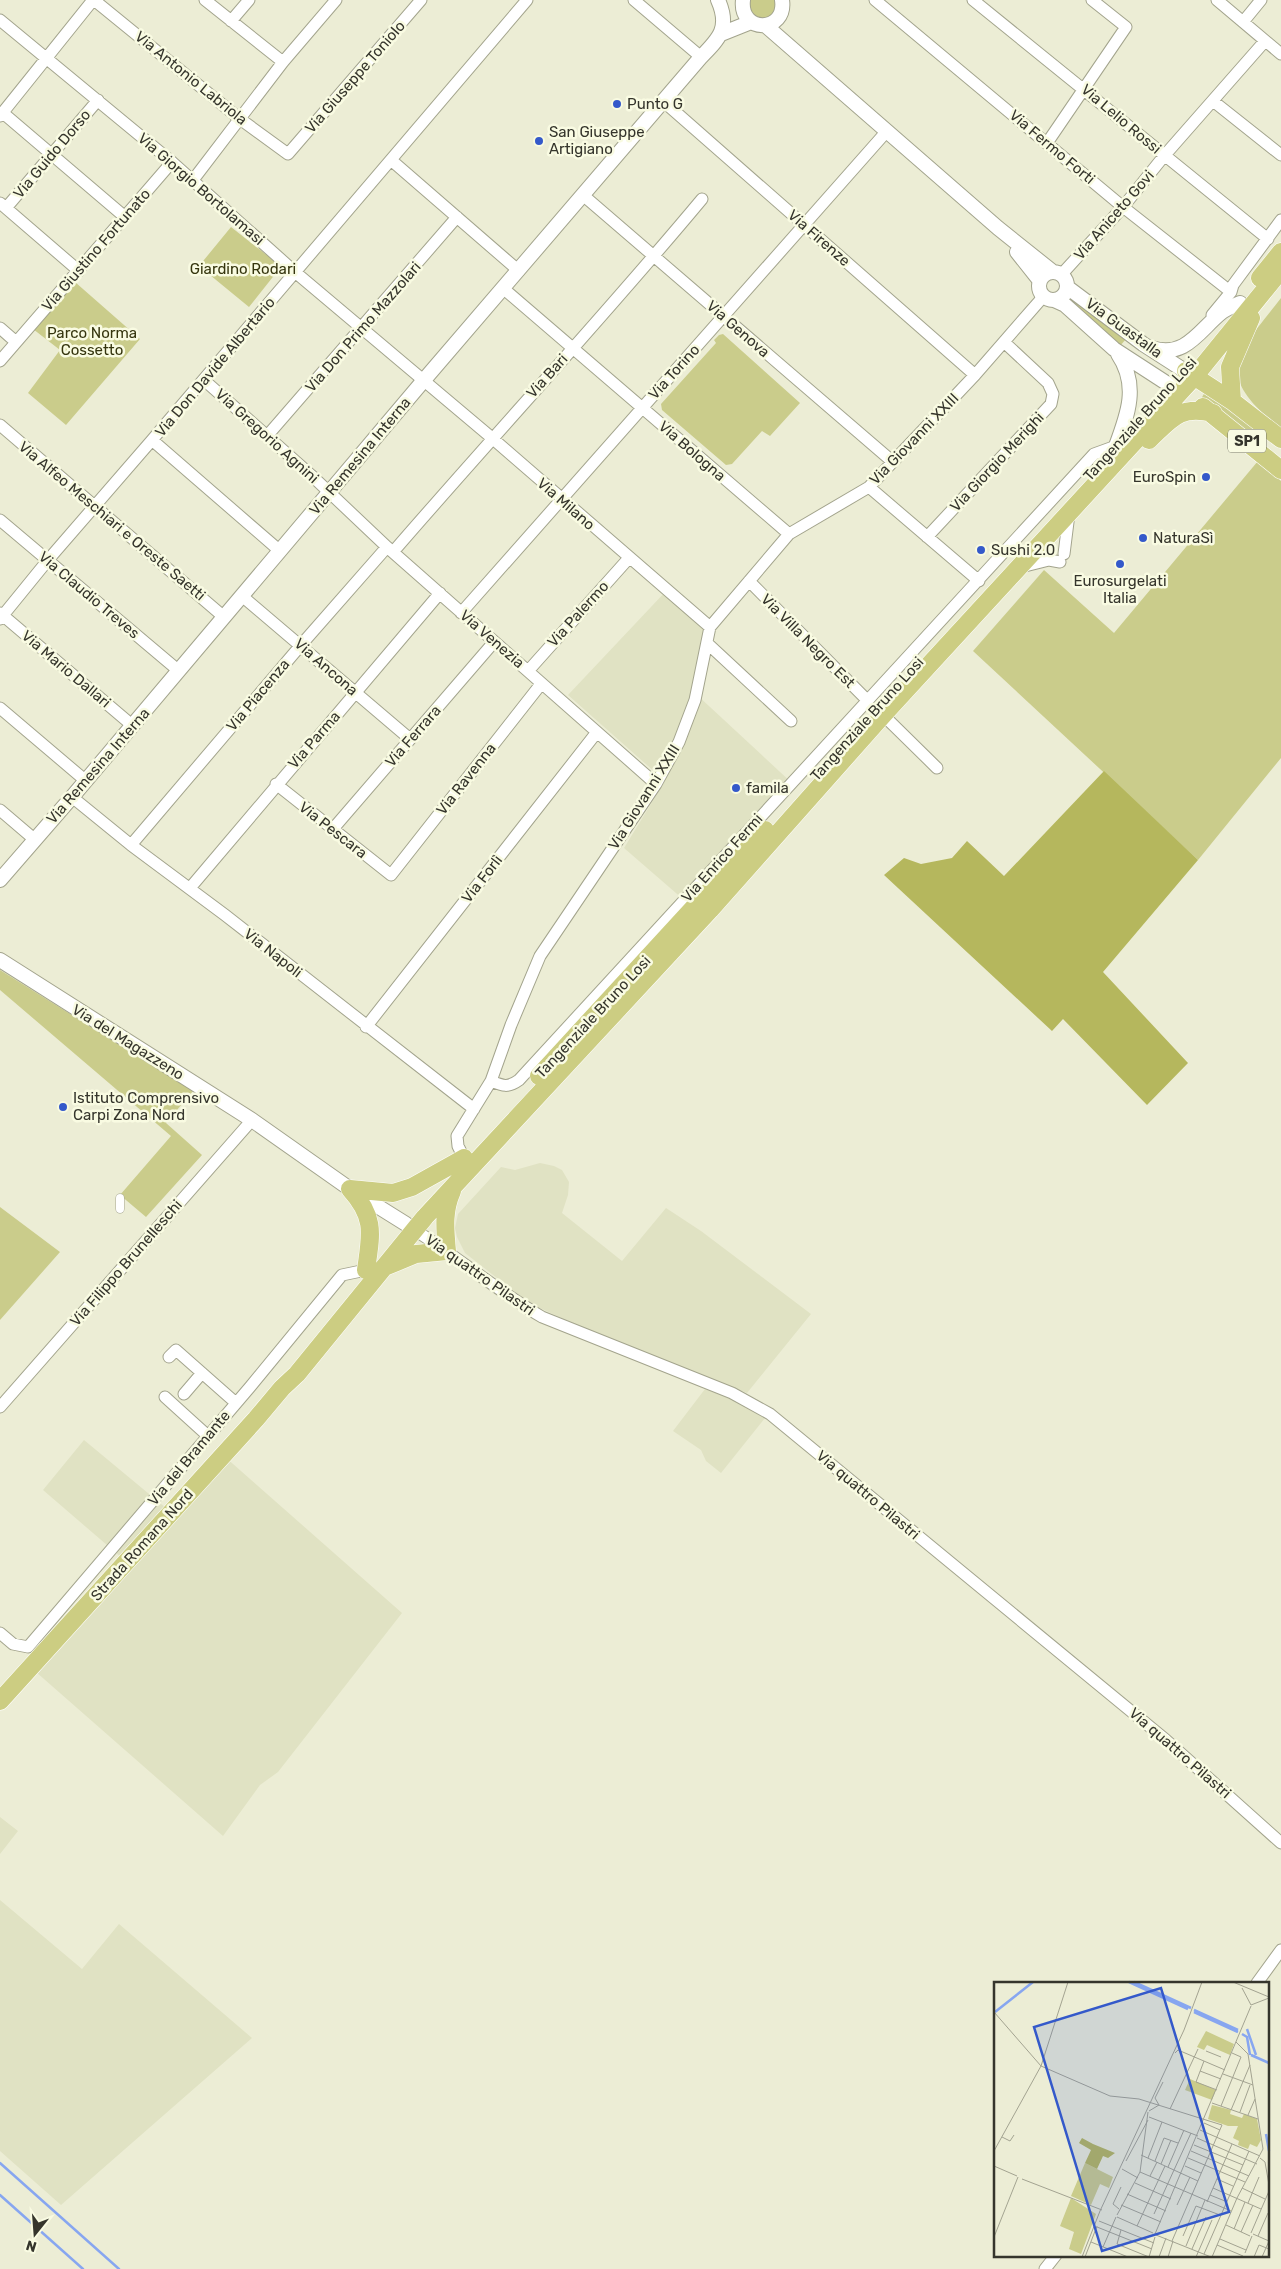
<svg xmlns="http://www.w3.org/2000/svg" width="1281" height="2269" font-family="Rubik,sans-serif">
  <style>
    .built { fill: #e0e2c3 }
    .green { fill: #cacc8b }
    .forest { fill: #b5b75d }
    .lines { fill: none; stroke-linecap: round; stroke-linejoin: round }
    .stream { stroke: #87a6f0; stroke-width: 2.5 }
    .pedestrian-casing { stroke: #a3a48d; stroke-width: 9 }
    .minor-casing { stroke: #a3a48d; stroke-width: 13 }
    .tertiary-casing { stroke: #a3a48d; stroke-width: 16 }
    .primary-casing { stroke: #fff; stroke-width: 19 }
    .pedestrian { stroke: #fff; stroke-width: 8 }
    .minor { stroke: #fff; stroke-width: 11 }
    .tertiary { stroke: #fff; stroke-width: 14 }
    .primary { stroke: #cccd82; stroke-width: 18 }
    .poi-dot { fill: #3459ca; stroke: #f9fbe2; stroke-width: 2 }
    .labels { text-anchor: middle; stroke-width: 5; stroke-linejoin: round; paint-order: stroke }
    .shield { fill: #f9fbe2; stroke: #707063; stroke-width: 1 }
    .shield-label { font-size: 14px; font-weight: bold; fill: #35352c }
    .street-label { font-size: 15px; fill: #35352c; stroke: #f9fbe2 }
    .poi-label { font-size: 15px; fill: #35352c; stroke: #f9fbe2; text-anchor: start }
    .park-label { font-size: 15px; fill: #35350e; stroke: #f9fbe2 }
    .inset-river { fill: none; stroke: #87a6f0; stroke-width: 2.5 }
    .inset-road { fill: none; stroke: #a3a391; stroke-width: 1 }
    .view { fill: #3459ca; fill-opacity: 0.15; stroke: #3459ca; stroke-width: 2.5 }
    .inset-edge { fill: none; stroke: #35352c; stroke-width: 2.5 }
  </style>
  <rect width="100%" height="100%" fill="#ecedd5"/>
  <path class="built" d="M667,590L708,628L696,694L793,784L684,900L624,848L665,781L568,695Z
    M540,1163L554,1166L562,1170L569,1182L568,1195L562,1213L622,1261L666,1208L701,1231L811,1314L747,1393L568,1321L529,1303L465,1253L457,1237L455,1228L458,1214L501,1167L515,1170Z
    M705,1389L737,1401L765,1418L721,1473L706,1461L701,1450L673,1431Z
    M84,1440L172,1513L224,1456L402,1613L278,1772L260,1785L223,1836L36,1672L129,1564L43,1490Z
    M0,1817L18,1831L0,1854Z
    M0,1900L82,1969L119,1924L252,2038L61,2205L0,2151Z"/>
  <path class="green" d="M748,0H776V10L769,19L753,18Z
    M231,227L278,264L276,273L249,307L199,266Z
    M75,282L140,339L66,425L28,393L60,350L33,329Z
    M1074,297L1126,339L1120,346L1068,304Z
    M1281,298V429C1212,373 1235,357 1281,298Z
    M723,334L800,403L770,436L762,431L732,464L726,465L662,410L661,404L716,343L714,340L719,335Z
    M1205,392L1265,434L1257,443L1201,399Z
    M1258,461L1281,481V758L1198,860L973,651L1044,570L1114,633Z
    M0,970L193,1091L166,1123L202,1155L146,1217L120,1195L171,1136L0,990Z
    M0,1207L60,1252L0,1320Z"/>
  <path class="forest" d="M1104,771L1198,860L1103,972L1188,1063L1147,1105L1063,1019L1052,1031L884,875L904,858L921,864L952,858L967,841L1004,876Z"/>
  <g class="lines">
    <path class="stream" d="M0,2163L119,2269
      M0,2195L83,2269"/>
    <defs>
      <path id="pedestrian" d="M120,1198V1209"/>
      <path id="minor" d="M94,0L240,119L288,154L421,0
        M205,0L283,62
        M634,0L701,57
        M875,0L1123,207L1231,292
        M973,0L1268,239
        M1217,0L1281,54
        M0,20L172,162L295,272L492,438L710,627
        M231,21L249,0
        M1243,22L1261,0
        M663,101L975,375
        M1213,101L1281,155
        M3,113L125,217
        M0,116L93,0
        M1047,143L1126,27L1092,0
        M391,160L519,271
        M193,180L283,62L336,0
        M584,196L893,462
        M0,203L79,271
        M6,208L98,100
        M1061,275L1123,207L1164,156L1265,41
        M504,289L789,534
        M1212,315L1231,292L1233,285L1281,220
        M0,328L16,342
        M0,361L172,162
        M204,380L311,475L387,547L656,784
        M0,425L224,617
        M267,436L457,217
        M152,440L280,551
        M869,487L979,581
        M0,520L179,671
        M927,537L1051,404L1053,394L1048,383L1004,342
        M393,552C495,434 602,319 702,199
        M1064,554L1069,514
        M1021,567L1049,560L1060,562
        M749,581L868,701
        M242,596L410,739
        M0,613L133,726
        M461,613L887,131
        M0,619L48,560L152,440L527,0
        M707,643L791,721
        M528,671L629,558
        M0,708L86,781
        M877,709L937,768
        M276,784L391,875L541,684
        M72,797L131,845L225,915L474,1109
        M0,810L34,839
        M332,830L494,642
        M131,845L301,645L387,547
        M190,888L440,593
        M366,1027L597,732
        M491,1081C503,1086 508,1088 519,1080L1094,454L1116,446
        M464,1158L458,1146L457,1136L491,1081L511,1025L540,956L656,784L679,742L695,700L710,627L789,534L869,487L975,375L1043,297
        M410,1227C455,1255 496,1290 542,1317L732,1393L770,1414L1166,1740L1281,1843
        M169,1357L176,1350L236,1403
        M184,1394L202,1373
        M165,1397L208,1436
        M0,1407L252,1120
        M0,1633L13,1644L28,1647L250,1387L342,1275L366,1270
        M1257,1983L1281,1950
        M1045,2269L1056,2255"/>
      <path id="tertiary" d="M743,0C739,34 787,33 782,0
        M765,25L998,228L1053,272
        M721,34L751,22
        M1017,252L1040,281
        M1039 286a14 14 0 1 1 28 0a14 14 0 1 1-28 0Z
        M1067,287L1143,344L1185,371
        M1054,300L1065,305L1114,349L1171,386
        M1152,348C1186,359 1200,329 1222,312C1227,308 1234,306 1240,303
        M1116,446C1128,414 1139,385 1118,354
        M0,880L72,797L424,380L701,57C720,38 730,27 718,0
        M0,960L252,1120L350,1189L406,1224"/>
      <path id="primary" d="M1260,278L1281,252
        M1186,371L1232,401L1281,439
        M1232,401L1230,367L1251,318
        M1203,407L1281,470
        M1149,440C1172,418 1180,405 1213,413
        M539,1076L765,830
        M350,1189L393,1193L412,1187L464,1158
        M350,1189C376,1218 371,1234 366,1270
        M387,1266L416,1254L447,1251C445,1229 443,1211 452,1191
        M0,1701L256,1419L282,1388L297,1374L425,1217L710,910L883,715L1194,377L1281,270"/>
    </defs>
    <use href="#pedestrian" class="pedestrian-casing"/>
    <use href="#minor" class="minor-casing"/>
    <use href="#tertiary" class="tertiary-casing"/>
    <use href="#primary" class="primary-casing"/>
    <use href="#pedestrian" class="pedestrian"/>
    <use href="#minor" class="minor"/>
    <use href="#tertiary" class="tertiary"/>
    <use href="#primary" class="primary"/>
  </g>
  <g class="poi-dot">
    <circle cx="617" cy="104" r="5"/>
    <circle cx="539" cy="141" r="5"/>
    <circle cx="1206" cy="477" r="5"/>
    <circle cx="1143" cy="538" r="5"/>
    <circle cx="981" cy="550" r="5"/>
    <circle cx="1120" cy="564" r="5"/>
    <circle cx="736" cy="788" r="5"/>
    <circle cx="63" cy="1107" r="5"/>
  </g>
  <g class="labels">
    <rect class="shield" x="1228" y="429.5" width="38" height="23" rx="4"/>
    <g class="shield-label">
      <text x="1247" y="446">SP1</text>
    </g>
    <g class="street-label">
      <text transform="translate(355 77) rotate(-49)" y="5">Via Giuseppe Toniolo</text>
      <text transform="translate(191 78) rotate(39)" y="5">Via Antonio Labriola</text>
      <text transform="translate(1121 119) rotate(40)" y="5">Via Lelio Rossi</text>
      <text transform="translate(1052 147) rotate(40)" y="5">Via Fermo Forti</text>
      <text transform="translate(52 154) rotate(-50)" y="5">Via Guido Dorso</text>
      <text transform="translate(201 189) rotate(41)" y="5">Via Giorgio Bortolamasi</text>
      <text transform="translate(1114 215) rotate(-49)" y="5">Via Aniceto Govi</text>
      <text transform="translate(819 238) rotate(41)" y="5">Via Firenze</text>
      <text transform="translate(96 250) rotate(-49)" y="5">Via Giustino Fortunato</text>
      <text transform="translate(363 327) rotate(-49)" y="5">Via Don Primo Mazzolari</text>
      <text transform="translate(1124 328) rotate(36)" y="5">Via Guastalla</text>
      <text transform="translate(738 329) rotate(41)" y="5">Via Genova</text>
      <text transform="translate(215 367) rotate(-50)" y="5">Via Don Davide Albertario</text>
      <text transform="translate(674 372) rotate(-48)" y="5">Via Torino</text>
      <text transform="translate(547 376) rotate(-48)" y="5">Via Bari</text>
      <text transform="translate(1140 419) rotate(-48)" y="5">Tangenziale Bruno Losi</text>
      <text transform="translate(267 436) rotate(42)" y="5">Via Gregorio Agnini</text>
      <text transform="translate(914 439) rotate(-46)" y="5">Via Giovanni XXIII</text>
      <text transform="translate(692 451) rotate(41)" y="5">Via Bologna</text>
      <text transform="translate(360 456) rotate(-50)" y="5">Via Remesina Interna</text>
      <text transform="translate(997 462) rotate(-47)" y="5">Via Giorgio Merighi</text>
      <text transform="translate(566 504) rotate(41)" y="5">Via Milano</text>
      <text transform="translate(112 521) rotate(40)" y="5">Via Alfeo Meschiari e Oreste Saetti</text>
      <text transform="translate(89 595) rotate(40)" y="5">Via Claudio Treves</text>
      <text transform="translate(578 614) rotate(-48)" y="5">Via Palermo</text>
      <text transform="translate(492 639) rotate(41)" y="5">Via Venezia</text>
      <text transform="translate(808 641) rotate(45)" y="5">Via Villa Negro Est</text>
      <text transform="translate(326 667) rotate(41)" y="5">Via Ancona</text>
      <text transform="translate(66 669) rotate(40)" y="5">Via Mario Dallari</text>
      <text transform="translate(258 695) rotate(-50)" y="5">Via Piacenza</text>
      <text transform="translate(867 719) rotate(-48)" y="5">Tangenziale Bruno Losi</text>
      <text transform="translate(413 736) rotate(-49)" y="5">Via Ferrara</text>
      <text transform="translate(314 740) rotate(-49)" y="5">Via Parma</text>
      <text transform="translate(98 766) rotate(-49)" y="5">Via Remesina Interna</text>
      <text transform="translate(466 779) rotate(-52)" y="5">Via Ravenna</text>
      <text transform="translate(644 797) rotate(-58)" y="5">Via Giovanni XXIII</text>
      <text transform="translate(333 830) rotate(38)" y="5">Via Pescara</text>
      <text transform="translate(722 858) rotate(-48)" y="5">Via Enrico Fermi</text>
      <text transform="translate(482 879) rotate(-52)" y="5">Via Forlì</text>
      <text transform="translate(273 953) rotate(38)" y="5">Via Napoli</text>
      <text transform="translate(593 1017) rotate(-47)" y="5">Tangenziale Bruno Losi</text>
      <text transform="translate(128 1042) rotate(32)" y="5">Via del Magazzeno</text>
      <text transform="translate(126 1263) rotate(-49)" y="5">Via Filippo Brunelleschi</text>
      <text transform="translate(480 1275) rotate(35)" y="5">Via quattro Pilastri</text>
      <text transform="translate(189 1458) rotate(-50)" y="5">Via del Bramante</text>
      <text transform="translate(868 1495) rotate(40)" y="5">Via quattro Pilastri</text>
      <text transform="translate(142 1545) rotate(-48)" y="5">Strada Romana Nord</text>
      <text transform="translate(1180 1753) rotate(41)" y="5">Via quattro Pilastri</text>
    </g>
    <g class="poi-label">
      <text x="627" y="109">Punto G</text>
      <text x="549" y="137">San Giuseppe<tspan x="549" dy="17">Artigiano</tspan></text>
      <text x="1196" y="482" text-anchor="end">EuroSpin</text>
      <text x="1153" y="543">NaturaSì</text>
      <text x="991" y="555">Sushi 2.0</text>
      <text x="1120" y="586" text-anchor="middle">Eurosurgelati<tspan x="1120" dy="17">Italia</tspan></text>
      <text x="746" y="793">famila</text>
      <text x="73" y="1103">Istituto Comprensivo<tspan x="73" dy="17">Carpi Zona Nord</tspan></text>
    </g>
    <g class="park-label">
      <text x="243" y="274">Giardino Rodari</text>
      <text x="92" y="338">Parco Norma<tspan x="92" dy="17">Cossetto</tspan></text>
    </g>
  </g>
  <g transform="translate(994 1982)">
    <rect width="275" height="275" fill="#ecedd5"/>
    <path d="M212,49L240,62L236,73L213,63L210,68L203,65ZM196,97L222,108L218,118L191,108ZM218,123L237,128L236,132L248,136L250,132L263,137L267,158L263,165L256,162L254,167L244,163L245,159L239,156L244,144H234L214,137ZM91,181L119,195L115,206L106,202L97,223L77,214ZM77,216L102,232L87,272L75,267L80,250L66,244Z" fill="#cacc8b"/>
    <path d="M88,156L99,162L121,171L114,176L109,174L103,187L91,181L97,168L85,161Z" fill="#b5b75d"/>
    <path class="inset-river" d="M135,0L194,27M140,0L197,26M200,28L244,48M1,30L39,0M200,30L244,50M253,47L262,73M248,52L253,55L256,73M257,73L275,81M272,152L275,169"/>
    <path class="inset-road" d="M239,0L275,15M248,6L257,23L275,16M0,30L47,84L116,114L145,117L228,143L178,259M212,69L227,75M181,71L184,68L231,88M210,79L202,100L223,108M206,89L227,97M229,92L259,103M161,116L169,100M218,121L264,137M227,124L247,75L238,71M176,127L204,67M237,128L256,83M155,129L165,123L161,116M246,130L256,103M254,133L261,117M155,135L204,154M210,141L226,148M206,148L266,174M8,155L16,159L20,153M203,156L263,182M200,163L249,183M0,169L47,84L74,0M197,169L255,194M147,173L204,199M154,176L168,140M194,176L251,200M266,176L271,180L275,203M132,179L154,138M161,179L170,156L184,161M167,182L177,158M0,184L23,194M191,184L207,191M174,185L190,148M128,187L144,196M180,188L197,151M146,190L237,229M156,194L163,180M28,197L108,228M223,197L239,204M141,201L177,217M219,206L267,227M248,206L271,217M133,212L172,229M216,213L231,219M213,220L238,162M254,221L265,195M127,223L167,240M183,223L196,195M125,227L119,222L127,205M160,232L180,188M123,233L146,190L154,130M123,235L159,251M105,239L160,261M232,243L256,254M143,244L171,184M103,245L158,267M240,247L251,220M127,248L123,262L155,275M247,250L259,223M257,251L275,209M161,252L257,24M259,252L275,259M162,253L217,275M189,254L202,224L226,233M264,254L274,231M0,255L24,195M226,257L252,268M97,260L134,275M223,263L249,274M192,264L211,218M109,265L122,235M198,267L212,235M251,271L258,254M210,272L255,169M88,275L106,229L190,48L208,0M91,275L103,244M155,275L161,255M165,275L172,256M174,275L179,259M202,275L218,238M218,275L243,216L269,167L254,72L242,60M260,275L265,263L275,267M268,275L275,259"/>
    <path class="view" d="M167,6L235,230L108,269L40,45Z"/>
    <rect width="275" height="275" class="inset-edge"/>
  </g>
  <g transform="translate(35 2234) rotate(197)" stroke="#f9fbe2" stroke-width="4" paint-order="stroke">
  <path d="M0-4L9 19L0 12L-9 19Z" fill="#35352c"/>
  <text y="-8" font-size="14" font-weight="bold" text-anchor="middle" fill="#35352c">N</text>
  </g>
</svg>
